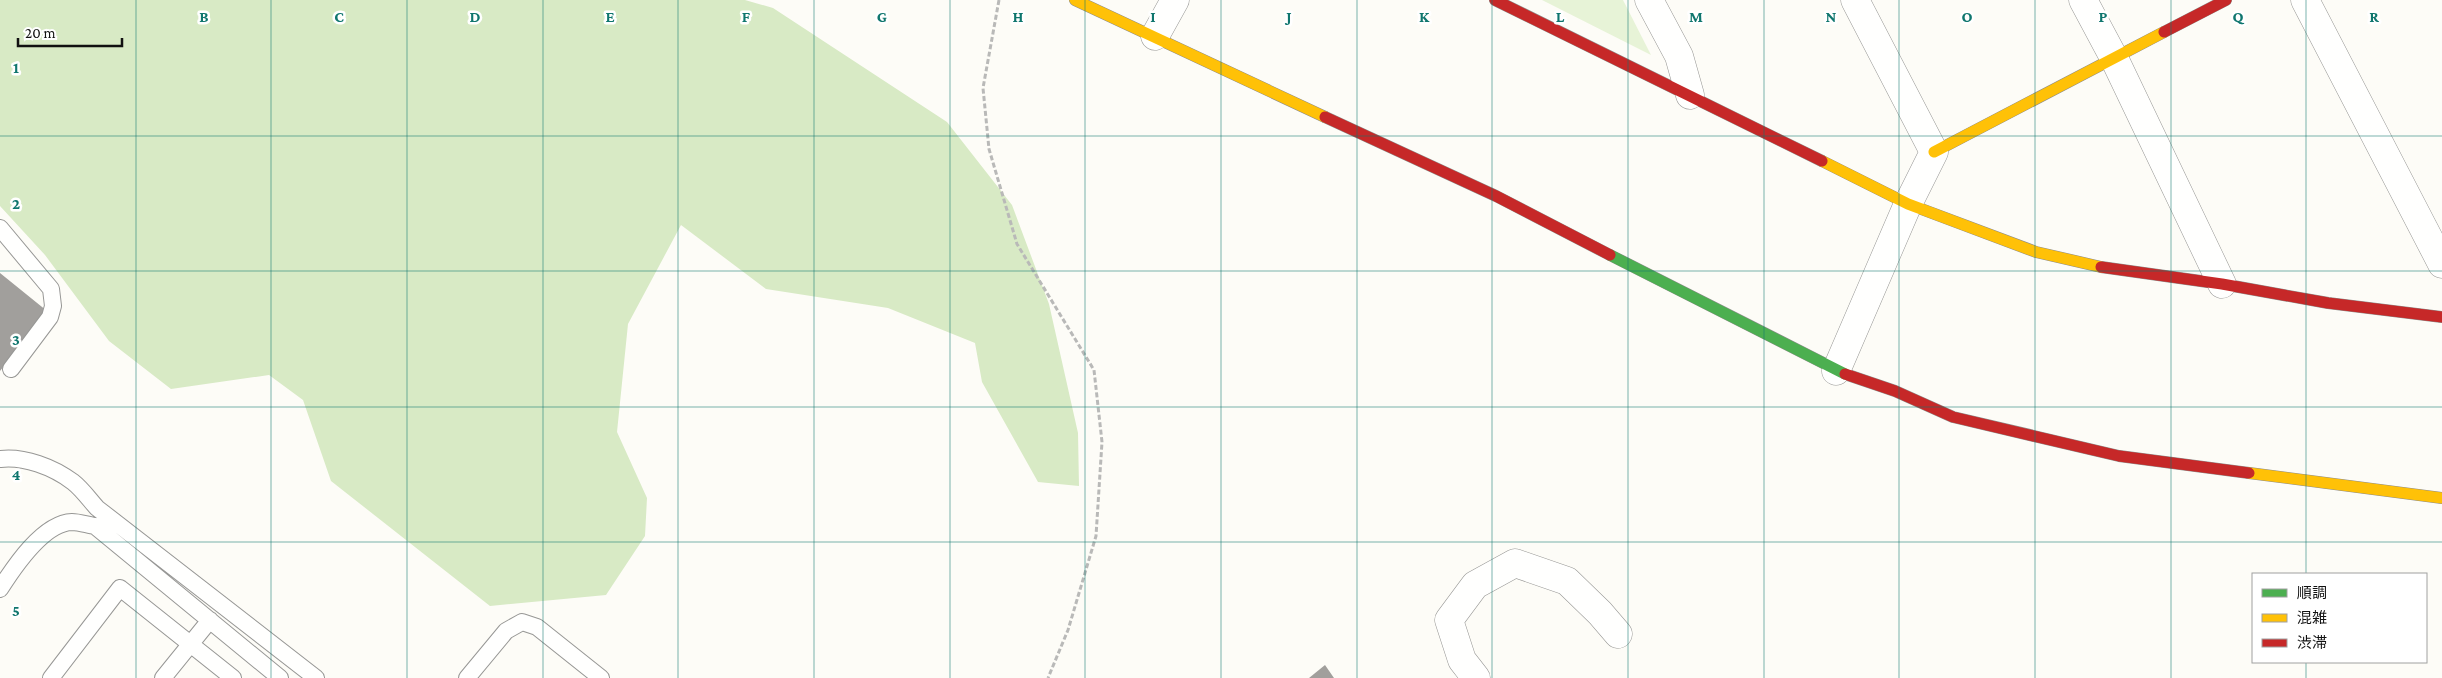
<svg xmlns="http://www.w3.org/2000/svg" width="2442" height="678" font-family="'Crimson Pro','Noto Sans JP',serif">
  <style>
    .green { fill: #e7f3d7 }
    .forest { fill: #d8eac5 }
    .building { fill: #a19f9c }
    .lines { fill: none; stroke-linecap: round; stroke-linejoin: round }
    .lane-casing { stroke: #979795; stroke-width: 18 }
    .street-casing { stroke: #979795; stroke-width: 29 }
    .fast-casing { stroke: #8e8d8b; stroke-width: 12 }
    .slow-casing { stroke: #8e8d8b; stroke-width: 12 }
    .jam-casing { stroke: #8e8d8b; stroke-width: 12 }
    .path { stroke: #b9b9b8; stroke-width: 3; stroke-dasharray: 5 2.5; stroke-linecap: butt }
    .lane { stroke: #fffffe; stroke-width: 16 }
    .street { stroke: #fffffe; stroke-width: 28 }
    .fast { stroke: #4caf50; stroke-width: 11 }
    .slow { stroke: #ffc107; stroke-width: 11 }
    .jam { stroke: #c62828; stroke-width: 11 }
    .grid { fill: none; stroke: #0f766e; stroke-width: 1; stroke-opacity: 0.55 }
    .grid-label { font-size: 16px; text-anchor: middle; font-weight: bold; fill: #0f766e; stroke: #fff; stroke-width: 5; stroke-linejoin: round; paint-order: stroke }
  </style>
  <rect width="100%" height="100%" fill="#fdfcf7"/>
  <path class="green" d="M1542,0H1623L1651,55Z"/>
  <path class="forest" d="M0,0H745L773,8L947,122L1012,205L1049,304L1078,433L1079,486L1038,482L982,382L975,343L888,308L766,289L681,225L628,324L617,432L647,498L645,536L606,595L490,606L331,481L303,400L269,375L171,389L109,341L45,255L0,206Z"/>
  <path class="building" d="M0,273L47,311L0,371Z
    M1325,665L1334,678H1309Z"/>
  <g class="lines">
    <defs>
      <path id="lane" d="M0,228L51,289L53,306L50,317L11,369
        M0,459C24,456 53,467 73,482C82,489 89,499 97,508L316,678
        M0,589C14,567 43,523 72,522C79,522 88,525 95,526L280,678
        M51,678L120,588L233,678
        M163,678L210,620
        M467,678L506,631L522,622L537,627L601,678"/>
      <path id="street" d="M1649,0L1679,56L1690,95
        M2083,0L2114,58L2222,284
        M2305,0L2442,264
        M1155,36L1175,0
        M1836,371L1908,204L1934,152L1855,0
        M1476,678L1462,660L1449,620L1475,585L1515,563L1567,581L1600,613L1618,634"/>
      <path id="fast" d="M1610,255L1845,374"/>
      <path id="slow" d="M1075,0L1325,117
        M1934,152L2164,32
        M1822,161L1908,204L2036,252L2101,267
        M2249,473L2442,498"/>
      <path id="jam" d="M1495,0L1822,161
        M2164,32L2226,0
        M1325,117L1496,196L1610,255
        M2101,267L2222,284L2328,303L2442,317
        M1845,374L1895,391L1953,417L2119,456L2249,473"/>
    </defs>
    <use href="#lane" class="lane-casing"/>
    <use href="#street" class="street-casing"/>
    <use href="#fast" class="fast-casing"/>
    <use href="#slow" class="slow-casing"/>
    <use href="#jam" class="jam-casing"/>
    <path class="path" d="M999,0L983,88L989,149L1017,244L1094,370L1102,442L1096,536L1068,630L1048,678"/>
    <use href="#lane" class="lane"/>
    <use href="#street" class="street"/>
    <use href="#fast" class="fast"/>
    <use href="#slow" class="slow"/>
    <use href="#jam" class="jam"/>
  </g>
  <path class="grid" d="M136,0V678M271,0V678M407,0V678M543,0V678M678,0V678M814,0V678M950,0V678M1085,0V678M1221,0V678M1357,0V678M1492,0V678M1628,0V678M1764,0V678M1899,0V678M2035,0V678M2171,0V678M2306,0V574M0,136H2442M0,271H2442M0,407H2442M0,542H2442M2306,662V678"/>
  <g class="grid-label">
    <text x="204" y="22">B</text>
    <text x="339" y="22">C</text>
    <text x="475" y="22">D</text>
    <text x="610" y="22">E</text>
    <text x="746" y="22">F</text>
    <text x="882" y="22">G</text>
    <text x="1018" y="22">H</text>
    <text x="1153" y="22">I</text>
    <text x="1289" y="22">J</text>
    <text x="1424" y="22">K</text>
    <text x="1560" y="22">L</text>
    <text x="1696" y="22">M</text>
    <text x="1831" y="22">N</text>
    <text x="1967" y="22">O</text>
    <text x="2103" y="22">P</text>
    <text x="2238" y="22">Q</text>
    <text x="2374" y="22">R</text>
    <text x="16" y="73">1</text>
    <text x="16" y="209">2</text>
    <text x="16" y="345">3</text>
    <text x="16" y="480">4</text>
    <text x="16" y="616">5</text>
  </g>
  <rect x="2252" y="573" width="175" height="90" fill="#ffffff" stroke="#a0a0a0"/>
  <rect x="2262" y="589" width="25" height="8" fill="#4caf50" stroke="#a0a0a0"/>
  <text x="2297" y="598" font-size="15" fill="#111111">順調</text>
  <rect x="2262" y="614" width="25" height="8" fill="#ffc107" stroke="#a0a0a0"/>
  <text x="2297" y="623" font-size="15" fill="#111111">混雑</text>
  <rect x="2262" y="639" width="25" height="8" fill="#c62828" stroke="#a0a0a0"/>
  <text x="2297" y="648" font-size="15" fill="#111111">渋滞</text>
  <path d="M18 38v8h104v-8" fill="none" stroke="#111111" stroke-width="2.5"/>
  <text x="25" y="38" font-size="15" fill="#111111" stroke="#ffffff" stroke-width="4" paint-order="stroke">20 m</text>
</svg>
